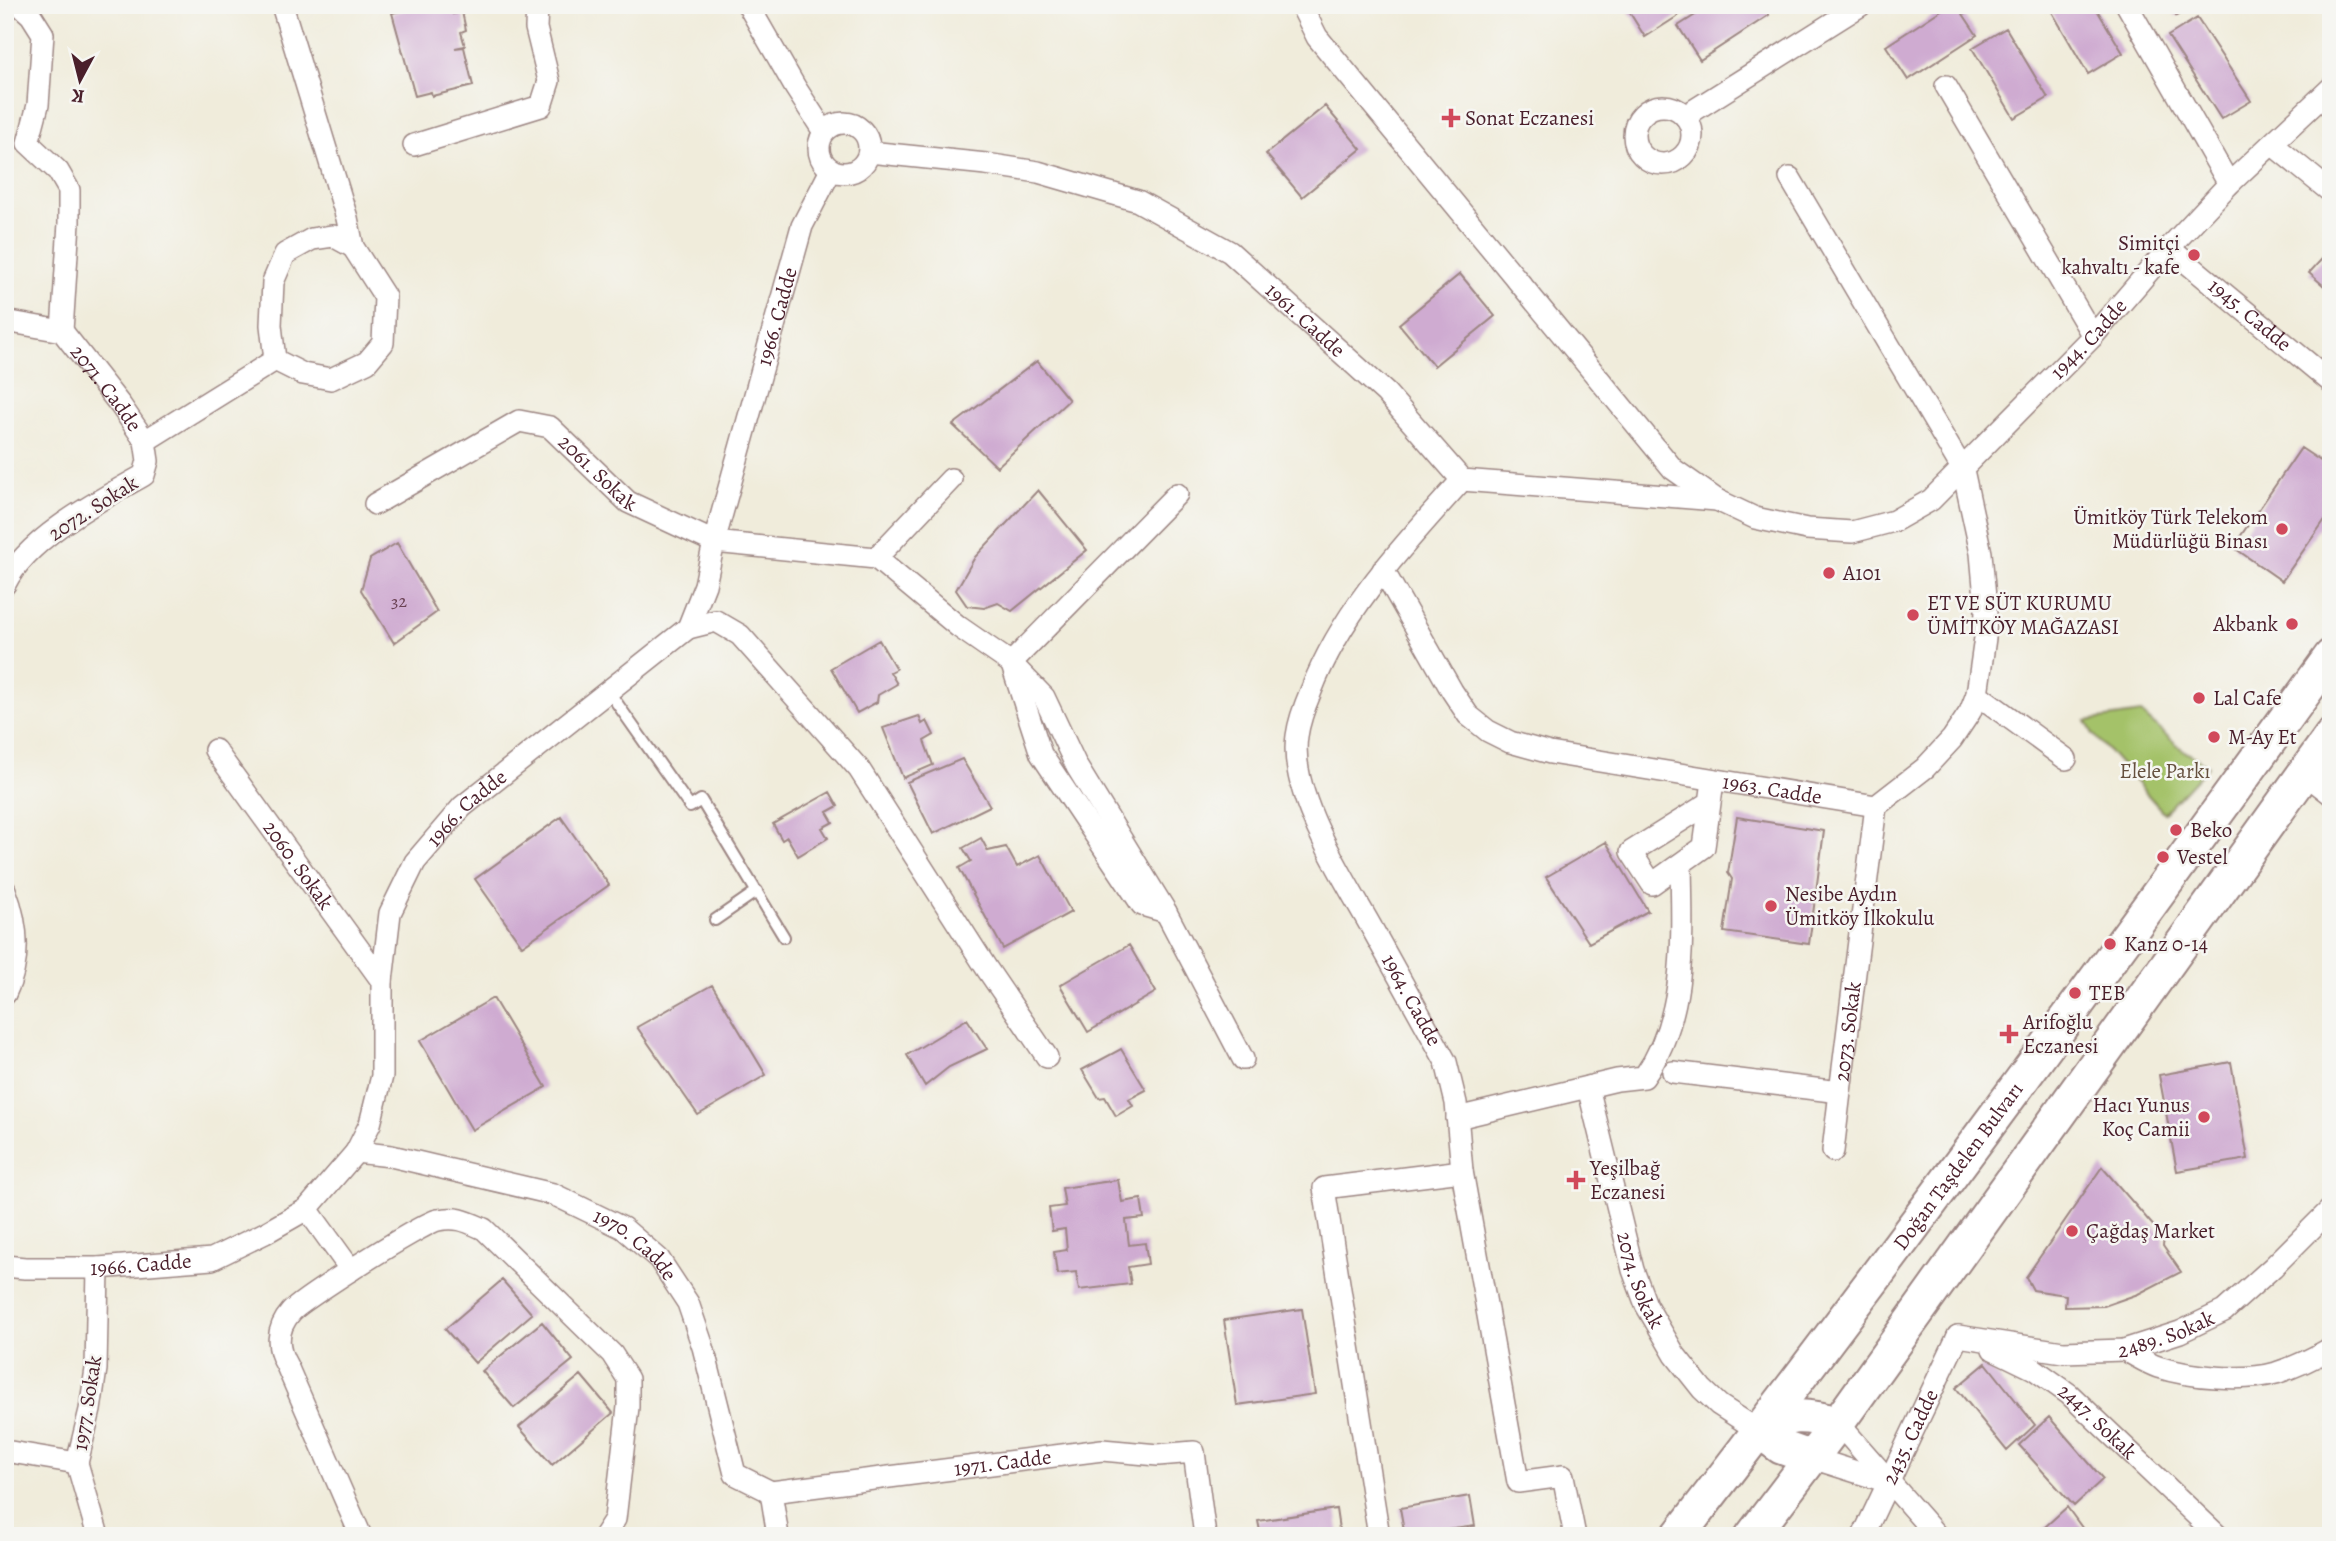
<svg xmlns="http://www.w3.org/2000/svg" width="2336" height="1541" font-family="Alegreya,serif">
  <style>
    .green { fill: #a4c269; stroke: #77704a; stroke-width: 2 }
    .building { fill: #cfabd1 }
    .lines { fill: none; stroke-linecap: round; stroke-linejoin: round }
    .lane-casing { stroke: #9d8683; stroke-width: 14 }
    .street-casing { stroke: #9d8683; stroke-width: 24 }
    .primary-casing { stroke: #9d8683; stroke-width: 37 }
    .lane { stroke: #fff; stroke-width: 10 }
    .street { stroke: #fff; stroke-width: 21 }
    .primary { stroke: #fff; stroke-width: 33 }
    .poi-dot { fill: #d1495b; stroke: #f6f6f2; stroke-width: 2.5 }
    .labels { text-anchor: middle; stroke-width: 5; stroke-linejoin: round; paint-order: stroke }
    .number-label { font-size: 18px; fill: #6b4254 }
    .poi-label { font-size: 21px; fill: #4a1f2b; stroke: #f6f6f2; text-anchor: start }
    .street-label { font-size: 21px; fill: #4a1f2b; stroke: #f6f6f2 }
    .park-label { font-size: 21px; fill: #65503e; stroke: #f6f6f2 }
  </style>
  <rect width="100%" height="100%" fill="#f6f6f2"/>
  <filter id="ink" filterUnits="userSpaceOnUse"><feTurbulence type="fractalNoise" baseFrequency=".0143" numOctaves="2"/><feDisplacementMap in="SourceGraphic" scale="14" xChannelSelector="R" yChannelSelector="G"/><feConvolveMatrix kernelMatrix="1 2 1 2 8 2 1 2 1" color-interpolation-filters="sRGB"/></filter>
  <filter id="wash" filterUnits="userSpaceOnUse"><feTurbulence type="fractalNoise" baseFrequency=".00686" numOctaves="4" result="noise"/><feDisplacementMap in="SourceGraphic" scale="28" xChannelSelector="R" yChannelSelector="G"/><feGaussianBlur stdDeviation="1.57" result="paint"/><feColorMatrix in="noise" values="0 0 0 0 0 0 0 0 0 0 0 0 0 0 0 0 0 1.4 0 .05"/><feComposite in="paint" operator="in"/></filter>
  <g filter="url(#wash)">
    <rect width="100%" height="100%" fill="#f0ecdb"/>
    <path class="green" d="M2141,713L2183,750L2208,766L2164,813L2093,734L2086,721Z"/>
    <g id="blocks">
      <path class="building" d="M423,5H451L453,14L462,12L466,30L461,32L465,46L455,48L464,47L473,86L432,96L431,92L415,96L392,13Z
        M1625,5H1672L1678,16L1645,37Z
        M1711,5H1763L1769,15L1700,60L1678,26Z
        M1949,5H1957L1977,35L1908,80L1886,46Z
        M2048,5H2094L2123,53L2088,74Z
        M2170,5H2195L2176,16Z
        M2197,18L2251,101L2221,119L2168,36Z
        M2006,28L2048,98L2014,118L1972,48Z
        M1325,106L1361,149L1302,197L1266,154Z
        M2331,249V292L2309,273Z
        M1460,274L1495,316L1434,366L1399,324Z
        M1037,361L1069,400L997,467L953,425Z
        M2301,448L2331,468V511L2282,581L2233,547Z
        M1038,490L1087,550L1012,611L998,603L984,608L967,606L956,590L975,557Z
        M397,543L437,612L394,643L361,590L370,559Z
        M879,640L896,669L890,672L897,684L878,695L877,702L857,713L831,668Z
        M919,716L922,724L927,721L934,735L924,741L933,765L903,778L883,728Z
        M962,759L990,806L933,834L907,782Z
        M830,792L838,806L827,812L833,822L822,828L828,838L798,856L787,837L782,840L773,824Z
        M561,817L609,885L522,946L475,879Z
        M1737,817L1824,831L1809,944L1724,932L1732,879L1728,873Z
        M981,838L988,851L1006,847L1017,867L1040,855L1071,912L1003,949L959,868L971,861L963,848Z
        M1606,842L1648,911L1589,943L1546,877Z
        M1129,945L1156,992L1088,1032L1060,985Z
        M712,985L766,1075L698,1115L637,1027Z
        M493,998L546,1087L472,1130L420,1041Z
        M967,1019L987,1049L949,1067L925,1086L907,1055Z
        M1121,1049L1146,1090L1129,1099L1133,1106L1116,1116L1105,1097L1099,1098L1082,1070Z
        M2231,1062L2248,1159L2177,1171L2159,1075Z
        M2102,1167L2164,1238L2163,1246L2181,1272L2138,1294L2104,1306L2065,1307L2066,1295L2033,1290L2026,1277Z
        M1118,1180L1122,1202L1141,1199L1144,1218L1126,1220L1129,1245L1145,1243L1148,1264L1128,1267L1131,1284L1079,1290L1076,1272L1057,1274L1054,1252L1067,1250L1065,1229L1052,1231L1049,1208L1065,1206L1062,1188Z
        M502,1280L532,1314L475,1363L445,1329Z
        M1302,1309L1315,1394L1237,1405L1224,1320Z
        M542,1322L573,1360L514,1408L482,1371Z
        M1986,1363L2035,1425L2007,1451L1956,1388Z
        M581,1375L613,1413L552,1465L519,1427Z
        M2049,1417L2103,1479L2074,1506L2019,1445Z
        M1470,1496L1475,1526L1405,1536L1400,1508Z
        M2067,1507L2088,1536H2035Z
        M1336,1509L1340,1536H1261L1258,1521Z"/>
    </g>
  </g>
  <g filter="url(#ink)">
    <use href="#blocks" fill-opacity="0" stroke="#9d8683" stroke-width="2"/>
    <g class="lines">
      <defs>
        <path id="lane" d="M609,692L690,807L701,800L784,937
          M715,920L757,891"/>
        <g id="street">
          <path d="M20,5L31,15L43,34L38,105L28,143L58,171L69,190V223L62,331"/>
          <path d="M748,5L795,87L824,132"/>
          <path id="s1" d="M1301,5L1317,37L1673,469L1717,500L1755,518L1807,529L1852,532L1894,521L1931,500L2093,336L2169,248L2229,184L2331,88"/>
          <path d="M2127,5L2229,184"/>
          <path d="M1946,86L2093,336"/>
          <circle cx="1663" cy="135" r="29"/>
          <path d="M1685,116L1861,5"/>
          <circle cx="844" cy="148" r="25"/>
          <path d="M2272,144L2331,192"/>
          <path d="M414,145L541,106L549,81L536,28L537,5"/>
          <path id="s2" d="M869,152L986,164L1038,172L1138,201L1230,252L1386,393L1462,480L1717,500"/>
          <path id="s3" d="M2169,248L2331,382"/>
          <path id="s4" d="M5,321L62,331L121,406L145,441L148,461L144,475C100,500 27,538 5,584"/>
          <path d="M275,360L271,325L273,282L285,254L312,239L333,236L353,247"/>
          <path d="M145,441L275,360L303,374L331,379L367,362L383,343L385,297L353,247L347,218L282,5"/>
          <path id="s5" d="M1462,480C1404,545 1343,608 1311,691C1305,705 1299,721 1297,736C1288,795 1346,881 1374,932C1398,975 1422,1018 1446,1062L1456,1103L1462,1171L1518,1482L1563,1476L1575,1536"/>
          <path id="s6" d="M375,504L519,421L550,427L628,502L714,542L876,558L959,627L1011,663L1044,697L1077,767L1166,912L1243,1059"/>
          <path d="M876,558L951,479"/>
          <path id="s7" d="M1383,570L1452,691L1468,715L1488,731L1510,742L1550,753L1876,806L1925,768L1952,739L1970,712L1977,694L1985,638L1986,609L1981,553L1963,470L1790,178"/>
          <path d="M688,628L716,621L740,635L859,769L987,969L1047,1057"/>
          <path d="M1011,663L1177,494"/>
          <path d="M1013,668L1041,754L1142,905L1166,912"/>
          <path d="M1977,694L2066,759"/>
          <path id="s8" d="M215,750L382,981"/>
          <path d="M2304,773L2331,794"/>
          <path d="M1709,803L1631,852L1652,884L1704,847L1713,781"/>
          <path d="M5,890C18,924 22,959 5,994"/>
          <path id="s9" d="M1673,1072L1840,1092L1876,806"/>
          <path id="s10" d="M1588,1087L1633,1270L1646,1305L1675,1355L1702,1389L1719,1405L1759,1431"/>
          <path d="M1457,1118L1617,1080L1644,1077C1688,1015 1682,935 1681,864"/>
          <path d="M1833,1151L1840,1092"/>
          <path id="s11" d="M356,1152L391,1156L553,1194L623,1228L659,1259L688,1303L703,1347L735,1474L771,1492"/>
          <path d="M307,1209L351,1270"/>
          <path id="s12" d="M5,1266L25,1268H98L212,1259L265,1233L307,1209L356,1152L370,1124L382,1076V981L390,913L415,862L462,807L688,628L705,585L714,542L802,226L831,170"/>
          <path d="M98,1268L96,1369L90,1410L77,1463L98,1536"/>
          <path id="s13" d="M1958,1336L2063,1352L2124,1350L2180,1332L2224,1311L2273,1267L2331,1209"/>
          <path id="s14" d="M1993,1349L2034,1369L2069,1394L2218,1536"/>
          <path d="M2124,1350C2135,1355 2146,1363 2158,1367C2189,1377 2244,1382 2276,1373C2295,1367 2314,1358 2331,1348"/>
          <path d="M1838,1423L1937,1536"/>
          <path d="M5,1451L77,1463"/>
          <path d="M1812,1458L1888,1482"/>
          <path d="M361,1536L287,1366C276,1348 276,1329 291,1312C301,1300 424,1222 438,1220C457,1216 466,1221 484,1229L612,1354L628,1379V1407L615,1519L604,1536"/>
          <path id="s15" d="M778,1536L771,1492L1102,1450L1158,1455L1194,1452L1205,1536"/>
          <path d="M1379,1536L1324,1188L1462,1171"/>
          <path id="s16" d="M1863,1536L1958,1336"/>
        </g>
        <g id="primary">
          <path d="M1759,1431C1790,1412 1804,1415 1838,1423"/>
          <path d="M1759,1431L1781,1447L1812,1458"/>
          <path id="s17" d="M1678,1536C1902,1247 2117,951 2331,656"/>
          <path d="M1752,1536L1838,1423L2331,736"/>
        </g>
      </defs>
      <use href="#lane" class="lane-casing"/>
      <use href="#street" class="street-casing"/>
      <use href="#primary" class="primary-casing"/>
      <use href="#lane" class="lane"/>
      <use href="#street" class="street"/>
      <use href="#primary" class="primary"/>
    </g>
  </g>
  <g class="poi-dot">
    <path d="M1447.5 107.5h7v7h7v7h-7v7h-7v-7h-7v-7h7z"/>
    <circle cx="2194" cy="255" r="7"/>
    <circle cx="2282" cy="529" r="7"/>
    <circle cx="1829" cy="573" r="7"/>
    <circle cx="1913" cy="615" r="7"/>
    <circle cx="2292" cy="624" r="7"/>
    <circle cx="2199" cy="698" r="7"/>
    <circle cx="2214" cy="737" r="7"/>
    <circle cx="2176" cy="830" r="7"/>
    <circle cx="2163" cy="857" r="7"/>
    <circle cx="1771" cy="906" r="7"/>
    <circle cx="2110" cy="944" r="7"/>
    <circle cx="2075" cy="993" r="7"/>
    <path d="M2005.5 1023.5h7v7h7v7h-7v7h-7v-7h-7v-7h7z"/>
    <circle cx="2204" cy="1117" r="7"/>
    <path d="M1572.5 1169.5h7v7h7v7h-7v7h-7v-7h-7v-7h7z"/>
    <circle cx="2072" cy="1231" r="7"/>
  </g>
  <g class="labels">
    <g class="number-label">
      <text x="399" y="607">32</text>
    </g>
    <g class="poi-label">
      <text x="1465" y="125">Sonat Eczanesi</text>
      <text x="2180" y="250" text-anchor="end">Simitçi<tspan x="2180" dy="24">kahvaltı - kafe</tspan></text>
      <text x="2268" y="524" text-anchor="end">Ümitköy Türk Telekom<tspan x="2268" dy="24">Müdürlüğü Binası</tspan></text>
      <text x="1843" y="580">A101</text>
      <text x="1927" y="610">ET VE SÜT KURUMU<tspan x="1927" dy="24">ÜMİTKÖY MAĞAZASI</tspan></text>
      <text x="2278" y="631" text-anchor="end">Akbank</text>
      <text x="2213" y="705">Lal Cafe</text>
      <text x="2228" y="744">M-Ay Et</text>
      <text x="2190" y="837">Beko</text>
      <text x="2177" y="864">Vestel</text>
      <text x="1785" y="901">Nesibe Aydın<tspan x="1785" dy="24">Ümitköy İlkokulu</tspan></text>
      <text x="2124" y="951">Kanz 0-14</text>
      <text x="2089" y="1000">TEB</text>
      <text x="2023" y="1029">Arifoğlu<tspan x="2023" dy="24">Eczanesi</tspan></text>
      <text x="2190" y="1112" text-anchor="end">Hacı Yunus<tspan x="2190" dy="24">Koç Camii</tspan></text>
      <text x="1590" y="1175">Yeşilbağ<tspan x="1590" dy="24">Eczanesi</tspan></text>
      <text x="2086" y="1238">Çağdaş Market</text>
    </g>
    <g class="street-label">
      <text dy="7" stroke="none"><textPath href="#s3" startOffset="105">1945. Cadde</textPath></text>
      <text dy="7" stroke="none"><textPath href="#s12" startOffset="1376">1966. Cadde</textPath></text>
      <text dy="7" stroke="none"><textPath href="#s2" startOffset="481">1961. Cadde</textPath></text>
      <text dy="7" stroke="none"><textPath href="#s1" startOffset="1101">1944. Cadde</textPath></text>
      <text dy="7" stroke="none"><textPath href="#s4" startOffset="130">2071. Cadde</textPath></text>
      <text dy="7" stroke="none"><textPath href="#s6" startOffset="264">2061. Sokak</textPath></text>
      <text transform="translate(93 508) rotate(-33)" y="7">2072. Sokak</text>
      <text dy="7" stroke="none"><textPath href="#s7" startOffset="485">1963. Cadde</textPath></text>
      <text dy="7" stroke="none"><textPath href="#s12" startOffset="766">1966. Cadde</textPath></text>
      <text dy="7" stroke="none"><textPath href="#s8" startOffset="142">2060. Sokak</textPath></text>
      <text dy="7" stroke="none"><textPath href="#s5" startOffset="600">1964. Cadde</textPath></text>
      <text dy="7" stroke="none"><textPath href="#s9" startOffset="229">2073. Sokak</textPath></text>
      <text dy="7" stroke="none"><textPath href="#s17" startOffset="464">Doğan Taşdelen Bulvarı</textPath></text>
      <text dy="7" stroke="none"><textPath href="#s11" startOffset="299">1970. Cadde</textPath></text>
      <text dy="7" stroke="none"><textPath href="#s12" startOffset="136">1966. Cadde</textPath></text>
      <text dy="7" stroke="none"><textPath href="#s10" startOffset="200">2074. Sokak</textPath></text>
      <text dy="7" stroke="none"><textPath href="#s13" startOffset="212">2489. Sokak</textPath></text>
      <text transform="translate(87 1403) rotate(-81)" y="7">1977. Sokak</text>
      <text dy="7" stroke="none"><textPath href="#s14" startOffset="128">2447. Sokak</textPath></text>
      <text dy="7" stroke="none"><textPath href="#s16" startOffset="110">2435. Cadde</textPath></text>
      <text dy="7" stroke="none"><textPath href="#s15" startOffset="278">1971. Cadde</textPath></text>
    </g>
    <g class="park-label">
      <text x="2165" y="778">Elele Parkı</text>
    </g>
  </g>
  <rect width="2336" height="1541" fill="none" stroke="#f6f6f2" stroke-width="28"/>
  <g transform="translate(80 80) rotate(187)" stroke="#f6f6f2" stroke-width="5" paint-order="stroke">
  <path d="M0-5L12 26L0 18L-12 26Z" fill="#4a1f2b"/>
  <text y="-10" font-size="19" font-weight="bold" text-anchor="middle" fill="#4a1f2b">K</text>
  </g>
</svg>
